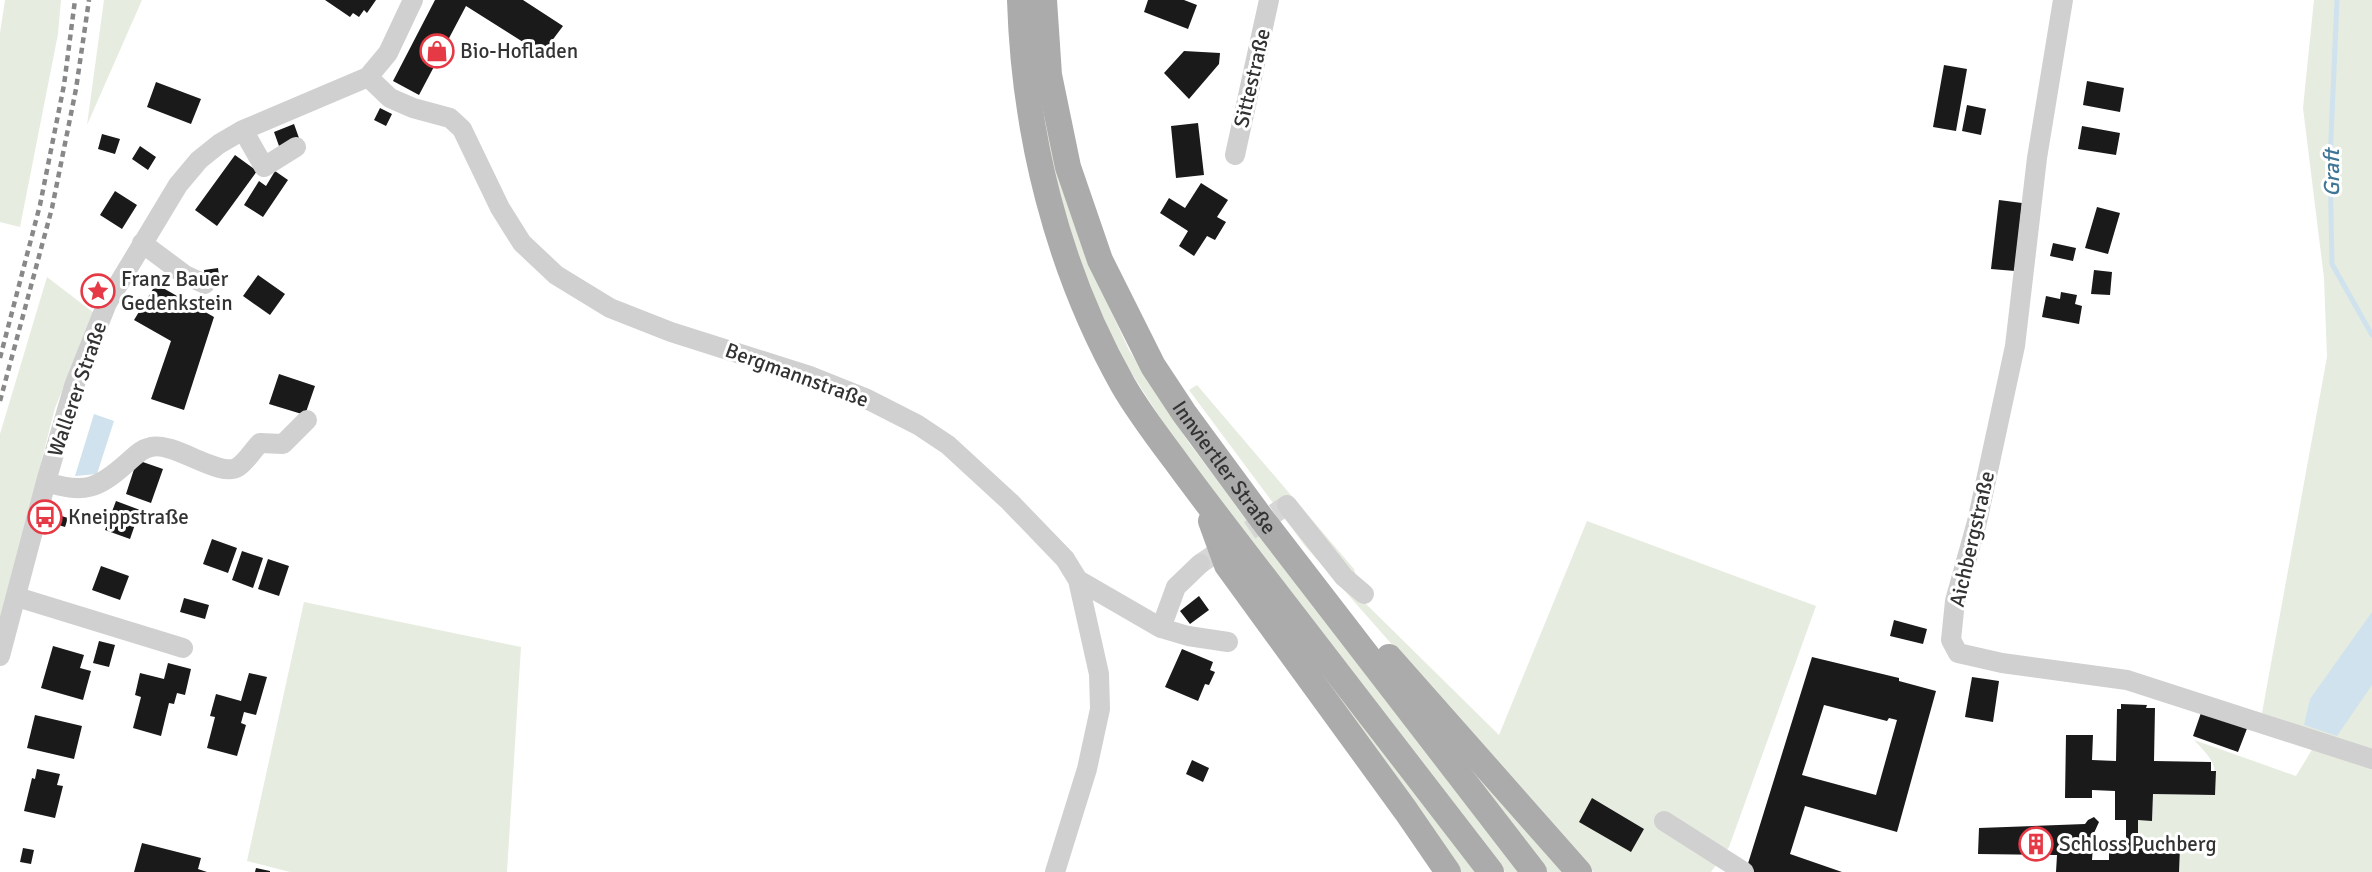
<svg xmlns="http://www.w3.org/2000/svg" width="2372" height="872" font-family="Signika,sans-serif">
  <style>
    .green { fill: #e6ecdf }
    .water { fill: #cfe2ee }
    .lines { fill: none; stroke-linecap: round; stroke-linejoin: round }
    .stream { stroke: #cfe2ee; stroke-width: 5 }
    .building { fill: #1a1a1a; fill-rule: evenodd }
    .minor-tunnel { stroke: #d6d6d6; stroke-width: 20; stroke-dasharray: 20 10; stroke-linecap: butt }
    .minor { stroke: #d0d0d0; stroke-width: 20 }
    .major { stroke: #ababab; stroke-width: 26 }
    .rail { stroke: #888; stroke-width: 4.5; stroke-dasharray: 6 4.5; stroke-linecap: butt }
    .labels { text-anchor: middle; stroke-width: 6; stroke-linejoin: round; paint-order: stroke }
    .poi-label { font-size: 21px; fill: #333; stroke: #fff; text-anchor: start }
    .street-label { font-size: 21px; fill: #333; stroke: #fff }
    .water-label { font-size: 22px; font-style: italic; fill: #3f7597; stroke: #fff }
  </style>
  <rect width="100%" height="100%" fill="#fff"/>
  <path class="green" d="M5,0H61L58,34L20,227L0,222V33Z
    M104,0H142L87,125Z
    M2314,0H2372V754L2262,713L2327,357L2324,278L2303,108Z
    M1035,76L1091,267L1129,350L1189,443L1518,872H1505L1181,450L1121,357L1080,264L1051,169Z
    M47,277L94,313L55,408L0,623V434Z
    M1197,385L1354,569L1363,601L1499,735L1587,521L1816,606L1729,847L1711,872H1593L1305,546L1189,390Z
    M304,602L521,647L507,872H290L247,861Z
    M1299,637L1477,872H1456L1294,641Z
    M1420,706L1571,872H1545Z
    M2194,740L2296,776L2313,748L2372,768V872H2179L2180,848L2138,847V820H2152L2153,794L2215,795C2216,764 2216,763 2194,740Z"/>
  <path class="water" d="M94,414L114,421L97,474L75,476Z
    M2372,612V685L2337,736L2304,725L2310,699Z"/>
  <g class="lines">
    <path class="stream" d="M2337,0L2330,161L2332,264L2372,335"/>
  </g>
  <path class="building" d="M325,0H376L367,13L364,10L359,17L353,13L350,17Z
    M435,0H523L563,26L542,54L466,6L419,95L393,81Z
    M1148,0H1184L1197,5L1188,29L1144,12Z
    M1184,51L1220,53L1219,64L1189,99L1164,73Z
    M1944,65L1967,69L1956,131L1933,127Z
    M2087,81L2124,88L2120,112L2083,105Z
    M156,82L201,99L191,124L147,107Z
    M1967,105L1986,109L1981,135L1962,131Z
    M380,108L392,114L386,126L374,120Z
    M1198,123L1204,175L1176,178L1171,126Z
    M294,124L299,138L279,146L274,132Z
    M2082,126L2120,133L2116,155L2078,149Z
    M102,134L120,139L115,154L98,149Z
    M140,146L156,157L148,170L132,159Z
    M235,155L257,171L217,226L195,210Z
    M275,171L288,180L263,217L244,205L259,181L266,186Z
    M1201,183L1228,200L1217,217L1226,222L1215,240L1207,236L1194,256L1179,246L1188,231L1160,213L1169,198L1185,208Z
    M115,191L137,205L122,229L100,215Z
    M1999,200L2022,203L2015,271L1991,269Z
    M2097,207L2120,213L2108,254L2085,248Z
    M2053,243L2076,248L2073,261L2050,256Z
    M218,268L219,276L205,277L204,270Z
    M2094,270L2112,272L2110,295L2091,294Z
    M258,275L285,294L270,315L243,296Z
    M156,284L214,317L184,410L151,399L171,341L134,320Z
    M2061,292L2077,295L2075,304L2082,306L2079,324L2042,317L2046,296L2060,299Z
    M279,374L315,386L305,415L269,404Z
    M137,460L163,469L151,503L126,494Z
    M116,501L140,510L130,539L105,530Z
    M55,514L68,518L65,527L52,523Z
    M212,539L237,548L228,573L203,564Z
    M242,551L263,558L253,588L232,580Z
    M268,559L289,566L279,596L258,589Z
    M101,566L129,576L120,600L92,590Z
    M1199,596L1209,610L1190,624L1180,611Z
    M184,598L209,605L205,619L180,612Z
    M1894,620L1927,629L1923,644L1890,636Z
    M99,641L115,645L109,667L93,663Z
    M53,646L84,655L80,668L91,671L83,700L41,688Z
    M1182,649L1213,662L1210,670L1215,672L1209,685L1205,684L1198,701L1165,687Z
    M1812,657L1899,678V681L1936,691L1897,832L1805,806L1790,854L1842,872H1751L1746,870ZM1824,705L1887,721L1889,718L1897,720L1876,795L1802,775Z
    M168,663L191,669L185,695L177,693L174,704L169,703L161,736L133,728L141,697L135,695L140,673L164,679Z
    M249,673L267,677L256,715L244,712L241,723L246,725L237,756L207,748L215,717L210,716L216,694L241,701Z
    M1972,677L1999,681L1993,722L1965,717Z
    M2121,704L2147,705L2146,708H2155L2154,761L2211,762V771H2216L2215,795L2153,794L2152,821L2138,820V847L2180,848L2179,872H2056L2057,855L1978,854L1979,828L2085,824L2088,820L2094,817L2099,822L2094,833L2092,860H2109V847H2126V820H2115V791L2092,790V798H2065L2066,735H2093L2092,760L2116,761L2117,709H2121Z
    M2202,710L2248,726L2238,752L2193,736Z
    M35,715L82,726L74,759L27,748Z
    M1192,760L1209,768L1203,782L1186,774Z
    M37,769L60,774L57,785L63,786L55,818L24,811L32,778L35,779Z
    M1592,798L1644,829L1631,852L1579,822Z
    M142,843L201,858L198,869L207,872H134Z
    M23,848L34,850L31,864L20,862Z
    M256,868L270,871V872H255Z"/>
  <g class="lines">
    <path class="minor-tunnel" d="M1200,564L1287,505"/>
    <path class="minor" d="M2063,0L2037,158L2015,346L1977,522L1955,601L1951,640L1958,653L2002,663L2127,680L2372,759
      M368,77L390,98L413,108L450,118L462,129L500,208L522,243L556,275L610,308L671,332L810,376L865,398L918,425L948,445L1010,502L1065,559L1078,580L1099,674L1100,709L1087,769L1055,872
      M243,130L264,167L296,147
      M1235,155L1269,0
      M142,243L185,275L205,284
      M46,482C85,494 98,489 128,462C135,456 141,449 151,447C174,441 220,479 238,467C246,462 253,450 260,443L283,444L307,420
      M1287,505L1344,577L1364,594
      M1078,580L1161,628L1188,636L1228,642
      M17,597L183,648
      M1161,628L1176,587L1200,564
      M0,656L47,478L74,386L107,303L178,185L199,160L219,144L243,130L368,77L388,53L413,0
      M1664,821L1744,872"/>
    <g class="major">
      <path d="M1020,0C1024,133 1057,268 1123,385C1138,411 1157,436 1175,460C1210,508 1247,555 1283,602C1352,692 1422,782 1491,872"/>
      <path id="s1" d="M1044,0L1049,75L1068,167L1100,260L1153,366L1184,413L1262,519L1534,872"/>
      <path d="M1211,521L1227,565L1406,811L1448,872"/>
      <path d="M1389,657L1579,872"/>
    </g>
    <path class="rail" d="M0,358L40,205L64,85L75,0
      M0,401L52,208L76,89L89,0"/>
  </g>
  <defs>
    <symbol id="shop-ring" viewBox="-11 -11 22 22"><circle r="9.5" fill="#fff" stroke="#e63946" stroke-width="1.5"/><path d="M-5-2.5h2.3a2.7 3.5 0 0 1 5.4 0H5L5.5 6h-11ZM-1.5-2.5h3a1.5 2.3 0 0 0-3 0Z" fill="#e63946"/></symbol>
    <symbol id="sight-ring" viewBox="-11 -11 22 22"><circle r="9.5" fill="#fff" stroke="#e63946" stroke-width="1.5"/><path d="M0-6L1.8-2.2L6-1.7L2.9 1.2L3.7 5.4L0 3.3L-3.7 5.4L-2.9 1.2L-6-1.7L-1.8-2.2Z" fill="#e63946"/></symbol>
    <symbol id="bus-ring" viewBox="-11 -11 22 22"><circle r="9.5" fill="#fff" stroke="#e63946" stroke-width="1.5"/><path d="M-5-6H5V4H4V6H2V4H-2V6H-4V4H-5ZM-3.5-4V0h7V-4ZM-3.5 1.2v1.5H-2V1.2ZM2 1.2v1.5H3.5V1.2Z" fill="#e63946"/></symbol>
    <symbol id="building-ring" viewBox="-11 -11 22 22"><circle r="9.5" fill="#fff" stroke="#e63946" stroke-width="1.5"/><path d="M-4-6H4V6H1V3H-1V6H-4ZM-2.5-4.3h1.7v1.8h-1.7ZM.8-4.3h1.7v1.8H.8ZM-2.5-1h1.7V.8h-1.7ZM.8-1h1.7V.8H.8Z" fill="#e63946"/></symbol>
  </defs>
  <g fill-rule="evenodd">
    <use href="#shop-ring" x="418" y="32" width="38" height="38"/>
    <use href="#sight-ring" x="79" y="272" width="38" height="38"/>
    <use href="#bus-ring" x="26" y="498" width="38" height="38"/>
    <use href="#building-ring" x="2017" y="825" width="38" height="38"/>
  </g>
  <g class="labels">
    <g class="poi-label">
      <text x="460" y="58">Bio-Hofladen</text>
      <text x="121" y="286">Franz Bauer<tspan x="121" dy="24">Gedenkstein</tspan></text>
      <text x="68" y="524">Kneippstraße</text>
      <text x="2059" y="851">Schloss Puchberg</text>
    </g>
    <g class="street-label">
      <text transform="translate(1252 78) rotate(-77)" y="7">Sittestraße</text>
      <text transform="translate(797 375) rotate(20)" y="7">Bergmannstraße</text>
      <text transform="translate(77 389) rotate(-71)" y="7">Wallerer Straße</text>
      <text dy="7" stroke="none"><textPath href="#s1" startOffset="510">Innviertler Straße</textPath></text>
      <text transform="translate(1972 539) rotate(-77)" y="7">Aichbergstraße</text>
    </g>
    <g class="water-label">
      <text transform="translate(2331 173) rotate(-90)" y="8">Graft</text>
    </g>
  </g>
</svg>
